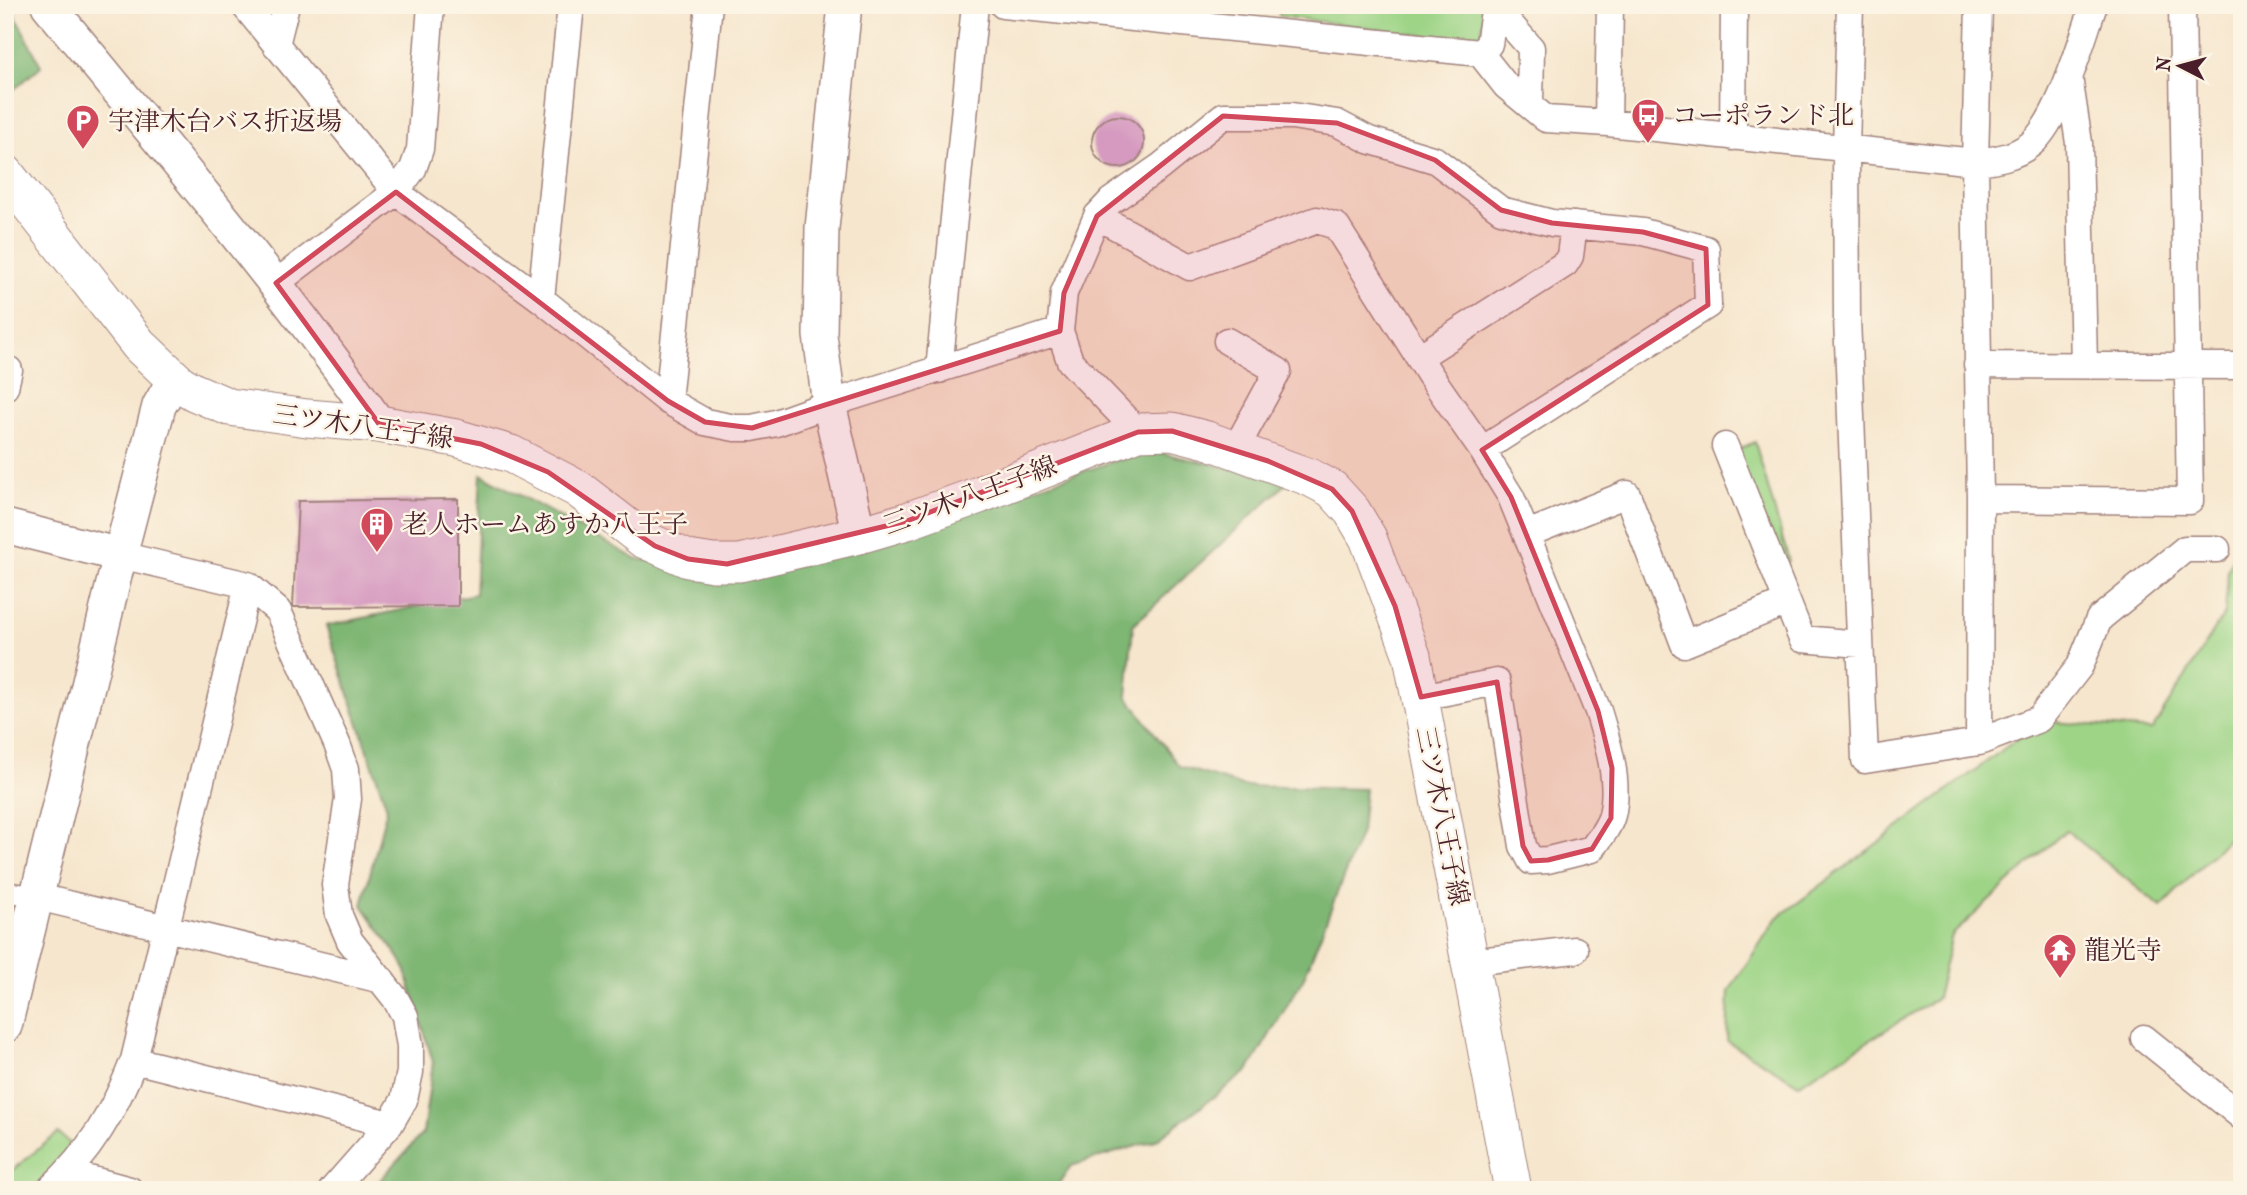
<svg xmlns="http://www.w3.org/2000/svg" width="2247" height="1195" font-family="'IM FELL French Canon','Noto Serif JP',serif">
  <style>
    .green { fill: #9dd486; stroke: #747a58; stroke-width: 2 }
    .forest { fill: #7eb673; stroke: #646a4f; stroke-width: 2 }
    .building { fill: #d69ac0 }
    .lines { fill: none; stroke-linecap: round; stroke-linejoin: round }
    .pedestrian-casing { stroke: #a0827c; stroke-width: 22 }
    .minor-casing { stroke: #a0827c; stroke-width: 29 }
    .tertiary-casing { stroke: #a0827c; stroke-width: 36 }
    .secondary-casing { stroke: #a0827c; stroke-width: 39 }
    .pedestrian { stroke: #fff; stroke-width: 19 }
    .minor { stroke: #fff; stroke-width: 26 }
    .tertiary { stroke: #fff; stroke-width: 33 }
    .secondary { stroke: #fff; stroke-width: 37 }
    .marked { fill: #d1495b; fill-opacity: 0.2; stroke: #d1495b; stroke-width: 5; stroke-linejoin: round }
    .labels { text-anchor: middle; stroke-width: 5; stroke-linejoin: round; paint-order: stroke }
    .poi-label { font-size: 26px; fill: #4a1f2b; stroke: #fcf5e5; text-anchor: start }
    .street-label { font-size: 26px; fill: #4a1f2b; stroke: #fcf5e5 }
  </style>
  <rect width="100%" height="100%" fill="#fcf5e5"/>
  <filter id="ink" filterUnits="userSpaceOnUse"><feTurbulence type="fractalNoise" baseFrequency=".0143" numOctaves="2"/><feDisplacementMap in="SourceGraphic" scale="14" xChannelSelector="R" yChannelSelector="G"/><feConvolveMatrix kernelMatrix="1 2 1 2 8 2 1 2 1" color-interpolation-filters="sRGB"/></filter>
  <filter id="wash" filterUnits="userSpaceOnUse"><feTurbulence type="fractalNoise" baseFrequency=".00686" numOctaves="4" result="noise"/><feDisplacementMap in="SourceGraphic" scale="28" xChannelSelector="R" yChannelSelector="G"/><feGaussianBlur stdDeviation="1.57" result="paint"/><feColorMatrix in="noise" values="0 0 0 0 0 0 0 0 0 0 0 0 0 0 0 0 0 1.4 0 .05"/><feComposite in="paint" operator="in"/></filter>
  <g filter="url(#wash)">
    <rect width="100%" height="100%" fill="#f6e6cd"/>
    <path class="green" d="M1280,5H1485L1481,37L1473,42L1279,16Z
      M1755,442L1789,561L1775,570L1728,454Z
      M2242,536V824L2161,907L2066,830L1952,935L1937,998L1799,1084L1727,1041L1729,991L1776,919L2041,721L2152,730L2225,613L2228,570Z
      M58,1133L75,1148L50,1176L34,1190H5V1176Z"/>
    <path class="forest" d="M5,5H10L41,66L5,97Z
      M1148,450L1289,481L1133,625L1127,696L1179,766L1242,786L1365,789L1361,832L1304,977L1248,1071L1156,1140L1071,1166L1055,1190H371L423,1133L433,1062L404,965L362,905L387,808L326,626L475,594L481,474L636,559L763,577Z"/>
    <g id="blocks">
      <path class="building" d="M1092 142a26 26 0 1 1 52 0a26 26 0 1 1-52 0Z
        M458,499V606L293,607L298,501Z"/>
    </g>
  </g>
  <g filter="url(#ink)">
    <use href="#blocks" fill-opacity="0" stroke="#a0827c" stroke-width="2"/>
    <g class="lines">
      <defs>
        <path id="pedestrian" d="M5,892L23,894"/>
        <path id="minor" d="M244,5L396,192L541,299L668,401L705,422L735,428H752L776,423L829,404L1060,331
          M1003,5L1480,53
          M1495,5L1489,44L1480,53L1506,86L1546,119L1608,123L1975,162C1995,160 2015,157 2031,144C2060,119 2081,42 2094,5
          M1850,5L1846,148L1847,318L1865,760L1979,742L2039,719L2080,666L2099,619L2185,549H2217
          M1979,5L1975,162L1980,499
          M1495,7L1531,48L1530,104
          M276,45L286,5
          M2069,77L2079,143L2084,365
          M1608,123L1610,5
          M1733,137L1734,5
          M1097,216L1190,267L1317,220L1336,226L1430,375L1482,450L1511,497L1598,711C1608,743 1620,782 1612,815C1609,827 1599,839 1592,849L1548,860L1531,861L1523,846L1497,682L1421,697
          M276,283L396,192L413,169L420,149L431,5
          M541,299L571,5
          M1227,341L1278,371L1235,450
          M1419,357L1565,264L1570,256L1574,225
          M1977,365L2242,366
          M5,369L9,370L5,387
          M939,370L975,5
          M668,401L709,5
          M1138,432L1070,361L1060,331L1064,293L1097,216L1111,201L1160,167L1223,116H1292L1337,123L1369,140L1435,160L1501,210L1552,223L1643,232L1706,249L1708,305L1482,450
          M1725,446L1802,639L1860,644
          M1527,534L1627,494L1684,644L1787,602
          M120,555L248,585L278,611L337,744L346,769L348,799L335,885L339,915L350,941L395,998L405,1016L410,1046V1072L404,1100L390,1124L332,1190
          M1979,742L1980,499L2190,501L2182,5
          M38,897L382,980
          M1470,962L1575,950
          M2144,1038L2242,1117
          M134,1060L390,1124
          M67,1173L130,1190
          M49,1190C90,1152 114,1112 134,1060L248,585"/>
        <path id="tertiary" d="M48,5C161,143 277,278 379,424
          M845,5L822,228L820,335L829,404L859,535
          M5,526L120,555
          M5,1026L120,555L159,406L167,392L179,383"/>
        <path id="secondary" d="M5,173L139,345L179,383L194,392L229,407L307,418L379,424L456,438L511,454L578,489L643,539L688,559L713,563H740L859,535L907,521L979,495L1138,432L1172,431L1207,440L1309,477L1332,489L1352,511L1368,538L1412,656L1513,1190"/>
      </defs>
      <use href="#pedestrian" class="pedestrian-casing"/>
      <use href="#minor" class="minor-casing"/>
      <use href="#tertiary" class="tertiary-casing"/>
      <use href="#secondary" class="secondary-casing"/>
      <use href="#pedestrian" class="pedestrian"/>
      <use href="#minor" class="minor"/>
      <use href="#tertiary" class="tertiary"/>
      <use href="#secondary" class="secondary"/>
    </g>
  </g>
  <path class="marked" d="M1223,116L1337,123L1435,160L1501,210L1552,223L1643,232L1706,249L1708,305L1482,450L1511,497L1598,711L1612,768L1611,818L1592,849L1548,860L1531,861L1523,846L1497,682L1421,697L1395,606L1352,511L1332,489L1268,461L1172,431L1138,432L907,521L727,564L688,559L655,546L548,472L481,444L379,424L276,283L396,192L668,401L705,422L752,428L1060,331L1064,293L1097,216Z"/>
  <defs>
    <symbol id="bus-pin" viewBox="-11 -11 22 30"><path d="M0 17L-7.5 6A9.5 9.5 0 1 1 7.5 6Z" fill="#d1495b" stroke="#fcf5e5"/><path d="M-5-6H5V4H4V6H2V4H-2V6H-4V4H-5ZM-3.5-4V0h7V-4ZM-3.5 1.2v1.5H-2V1.2ZM2 1.2v1.5H3.5V1.2Z" fill="#fff"/></symbol>
    <symbol id="parking-pin" viewBox="-11 -11 22 30"><path d="M0 17L-7.5 6A9.5 9.5 0 1 1 7.5 6Z" fill="#d1495b" stroke="#fcf5e5"/><path d="M-3.5-5.5H1a3.5 3.5 0 0 1 0 7H-1V5.5H-3.5ZM-1-3.4V-.6H.8a1.4 1.4 0 0 0 0-2.8Z" fill="#fff"/></symbol>
    <symbol id="building-pin" viewBox="-11 -11 22 30"><path d="M0 17L-7.5 6A9.5 9.5 0 1 1 7.5 6Z" fill="#d1495b" stroke="#fcf5e5"/><path d="M-4-6H4V6H1V3H-1V6H-4ZM-2.5-4.3h1.7v1.8h-1.7ZM.8-4.3h1.7v1.8H.8ZM-2.5-1h1.7V.8h-1.7ZM.8-1h1.7V.8H.8Z" fill="#fff"/></symbol>
    <symbol id="temple-pin" viewBox="-11 -11 22 30"><path d="M0 17L-7.5 6A9.5 9.5 0 1 1 7.5 6Z" fill="#d1495b" stroke="#fcf5e5"/><path d="M0-6L5-2H3V0L6.5 2.5H4V6H1.5V3h-3V6H-4V2.5H-6.5L-3 0V-2H-5Z" fill="#fff"/></symbol>
  </defs>
  <g fill-rule="evenodd">
    <use href="#bus-pin" x="1629" y="96" width="38" height="52"/>
    <use href="#parking-pin" x="64" y="102" width="38" height="52"/>
    <use href="#building-pin" x="358" y="505" width="38" height="52"/>
    <use href="#temple-pin" x="2041" y="931" width="38" height="52"/>
  </g>
  <g class="labels">
    <g class="poi-label">
      <text x="1672" y="124">コーポランド北</text>
      <text x="108" y="130">宇津木台バス折返場</text>
      <text x="402" y="533">老人ホームあすか八王子</text>
      <text x="2084" y="959">龍光寺</text>
    </g>
    <g class="street-label">
      <text transform="translate(363 426) rotate(8)" y="9">三ツ木八王子線</text>
      <text transform="translate(970 495) rotate(-20)" y="9">三ツ木八王子線</text>
      <text transform="translate(1443 816) rotate(79)" y="9">三ツ木八王子線</text>
    </g>
  </g>
  <rect width="2247" height="1195" fill="none" stroke="#fcf5e5" stroke-width="28"/>
  <g transform="translate(2180 66) rotate(276)" stroke="#fcf5e5" stroke-width="5" paint-order="stroke">
  <path d="M0-5L12 26L0 18L-12 26Z" fill="#4a1f2b"/>
  <text y="-10" font-size="19" font-weight="bold" text-anchor="middle" fill="#4a1f2b">N</text>
  </g>
</svg>
